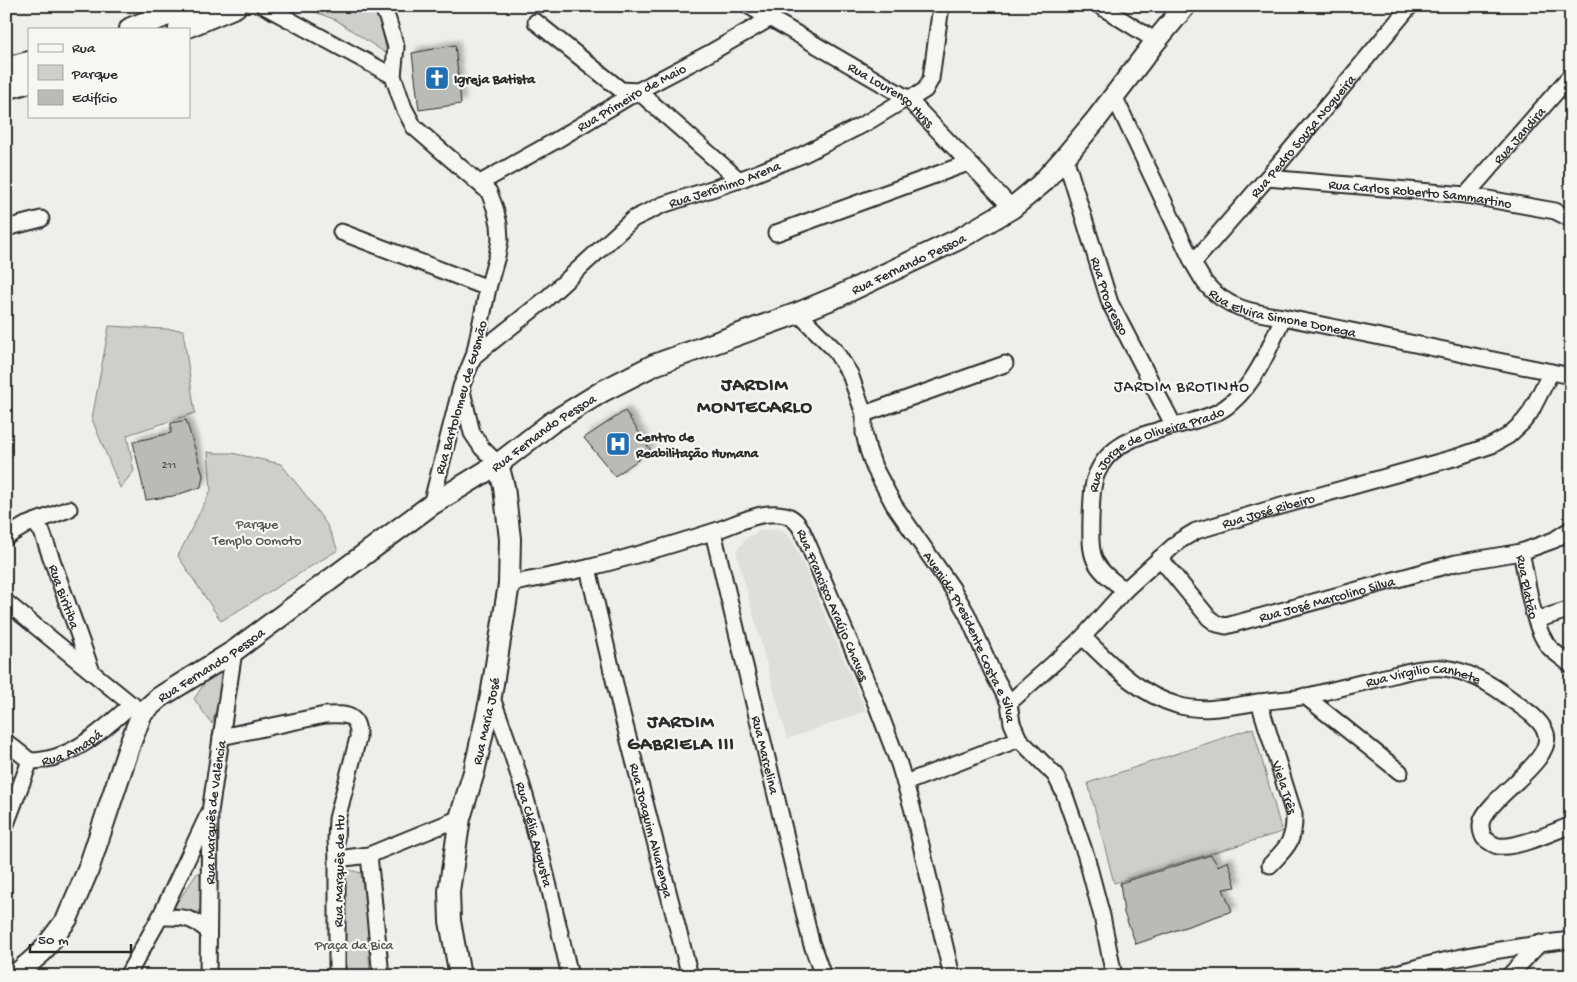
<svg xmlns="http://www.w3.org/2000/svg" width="1577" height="982" font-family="'Gochi Hand',sans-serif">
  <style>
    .built { fill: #dededb }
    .green { fill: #cececa; stroke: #7c7c7a }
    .building { fill: #babab7; stroke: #2b2b2b; filter: url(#shadow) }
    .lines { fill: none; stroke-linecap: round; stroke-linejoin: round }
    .street-casing { stroke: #2b2b2b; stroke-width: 19 }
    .secondary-casing { stroke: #2b2b2b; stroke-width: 24 }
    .primary-casing { stroke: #2b2b2b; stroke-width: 26 }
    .street { stroke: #f6f6f2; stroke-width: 15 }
    .secondary { stroke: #f6f6f2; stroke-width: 20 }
    .primary { stroke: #f6f6f2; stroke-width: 22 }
    .labels { text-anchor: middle; stroke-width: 4.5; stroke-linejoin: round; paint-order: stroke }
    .number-label { font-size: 11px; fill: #4f4f4e }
    .poi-label { font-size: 14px; font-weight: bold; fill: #2b2b2b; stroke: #f6f6f2; text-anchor: start }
    .street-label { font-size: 14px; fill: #2b2b2b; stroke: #f6f6f2 }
    .park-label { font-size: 14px; fill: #545453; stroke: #f6f6f2 }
    .quarter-label { font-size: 16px; letter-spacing: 1px; fill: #2b2b2b; stroke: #f6f6f2 }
    .district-label { font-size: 19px; font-weight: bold; letter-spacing: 1px; fill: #2b2b2b; stroke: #f6f6f2 }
  </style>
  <defs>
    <filter id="shadow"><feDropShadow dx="4.5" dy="-4.5" stdDeviation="2.5" flood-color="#0004"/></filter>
  </defs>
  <rect width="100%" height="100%" fill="#eeeeea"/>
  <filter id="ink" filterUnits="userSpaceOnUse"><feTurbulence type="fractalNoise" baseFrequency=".02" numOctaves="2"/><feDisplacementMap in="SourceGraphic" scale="10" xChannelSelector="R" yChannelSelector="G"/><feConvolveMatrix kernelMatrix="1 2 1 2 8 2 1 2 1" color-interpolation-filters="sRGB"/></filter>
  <g filter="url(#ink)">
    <path class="built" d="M781,529L793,541L866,711L787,739L736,551L748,537L762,530Z"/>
    <path class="green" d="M300,6H375L378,10L387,54L336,20Z
      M109,326L183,330L195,413L127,435L134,471L120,488L92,419Z
      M208,452L214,453H232L281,464L304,493L327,525L338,550L221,621L178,556L211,490Z
      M224,669L220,696L212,724L194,699L211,673Z
      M1253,728L1282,832L1114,883L1088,783Z
      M350,870L361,873L367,917L370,976H340L342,875Z
      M198,872L207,886L202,912H186L174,907Z"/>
    <path class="building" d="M455,45L461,104L419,110L412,53Z
      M625,411L651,451L615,476L584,438Z
      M186,420L203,475L201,487L173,496L146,500L133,442L171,433V423Z
      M1211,855L1218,866L1228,861L1236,887L1223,889L1232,911L1136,944L1124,913L1120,883Z"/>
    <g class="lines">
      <defs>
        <g id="street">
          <path d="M264,6L393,76L404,108L414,127L489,192L495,208L499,224L500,240L497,256L488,288L474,356L461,387L431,505"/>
          <path d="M382,6L388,20L396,47L393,76"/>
          <path id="s1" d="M749,6L907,98L1012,208"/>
          <path d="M1100,6L1156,41"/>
          <path d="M536,22L621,90L638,91L739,180"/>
          <path id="s2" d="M1114,96L1193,263C1197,270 1201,277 1205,283C1225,308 1254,313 1283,317L1571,376"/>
          <path id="s3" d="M1065,157L1110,303L1174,426"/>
          <path id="s4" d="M1267,178L1466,195L1555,211L1571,219"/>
          <path id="s5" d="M480,183L555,141L638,91L708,54L771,18L776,6"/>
          <path id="s6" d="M1466,195L1571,75"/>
          <path d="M6,228L41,219"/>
          <path d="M341,232L488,288"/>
          <path d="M776,233L968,163"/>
          <path id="s7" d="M1193,263L1267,178L1410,6"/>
          <path id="s8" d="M798,313L834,349L850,374L864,414V433L868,450L874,467L894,505L952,588L967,614L992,671L1009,703L1012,723L1019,739L1055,775L1064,793L1086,856L1102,916L1114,976"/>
          <path id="s9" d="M474,356L546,299L633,219L662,205L739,180L802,155L866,123L907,98L917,95L925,90L931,79L941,6"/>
          <path d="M462,391L472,433L482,448L498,464"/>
          <path d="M864,414L1005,364"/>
          <path id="s10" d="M34,522L42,532L92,672"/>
          <path id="s11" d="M1571,529L1554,540L1521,552C1527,577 1532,629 1550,648C1556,654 1564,659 1571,665"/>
          <path id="s12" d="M713,532L811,942L823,976"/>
          <path d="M6,537L26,525L69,509"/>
          <path id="s13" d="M1160,558L1209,618L1217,624L1226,626L1456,563L1521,552"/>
          <path id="s14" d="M588,568L622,714L690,976"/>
          <path id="s15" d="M509,584C535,579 562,574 587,568C629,558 671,545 712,532C735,525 761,509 785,515C799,519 803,533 808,544L875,701L899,764L912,807L952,976"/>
          <path id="s16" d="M1125,590C1091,565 1090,560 1091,517C1092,502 1091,483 1099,469C1114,438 1156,431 1186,423C1202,418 1218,415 1231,403C1257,381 1270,347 1283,317"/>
          <path d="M6,602L142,713"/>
          <path d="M1536,620L1571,609"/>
          <path id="s17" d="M1083,637C1111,664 1138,694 1177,705C1203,713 1232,706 1259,702C1275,700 1292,699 1308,696C1332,690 1357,684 1381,678C1402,673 1423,666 1444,668C1469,671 1493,685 1512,700C1523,708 1539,718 1545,731C1558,758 1492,795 1482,820C1480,826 1481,832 1484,838C1488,841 1493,845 1498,846C1515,849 1554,832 1571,825"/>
          <path id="s18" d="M491,696C527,786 548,881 570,976"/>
          <path d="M1305,696L1400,772"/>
          <path id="s19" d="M1259,702L1294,814C1295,841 1287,847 1270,865"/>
          <path id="s20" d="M1009,703L1083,637L1125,590L1179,541L1196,531L1267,510L1457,457L1492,445L1508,436L1523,422L1530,413L1551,372"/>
          <path d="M221,737L325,715C346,714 359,713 358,738L337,819L336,840L337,859V976"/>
          <path id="s21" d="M6,742L30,761C71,761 103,730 132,704"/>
          <path d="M905,783L1019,739"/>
          <path d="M6,824L30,761"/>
          <path d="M369,855L381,976"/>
          <path d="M337,859L369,855L460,818"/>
          <path d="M160,917C181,917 191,916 208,931"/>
          <path d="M127,976L160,917L208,815"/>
          <path id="s22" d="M208,976L210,812L234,651"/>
          <path d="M1386,976C1447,958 1508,947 1571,940"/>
          <path d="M1509,976L1540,943"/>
        </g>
        <g id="secondary">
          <path id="s23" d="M14,976L42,952L67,919L88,870L130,744L142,713L160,697L234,651L431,505L498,464L551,423L603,391L654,365L798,313L839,296L959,239L1012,208L1041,184L1065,157L1095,121L1156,41L1185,6"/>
          <path id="s24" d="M460,976L450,921L449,891L460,818L474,772L491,696L509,584L510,539L504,487L498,464"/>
        </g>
        <path id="primary" d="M131,29L187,6
          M180,29L235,6
          M6,69L29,63
          M6,88L29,81"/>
      </defs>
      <use href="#street" class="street-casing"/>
      <use href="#secondary" class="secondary-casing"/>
      <use href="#primary" class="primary-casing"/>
      <use href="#street" class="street"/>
      <use href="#secondary" class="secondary"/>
      <use href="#primary" class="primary"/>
    </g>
  </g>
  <defs>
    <symbol id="church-square" viewBox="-11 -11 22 22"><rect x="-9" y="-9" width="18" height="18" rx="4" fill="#1f6fb2" stroke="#f6f6f2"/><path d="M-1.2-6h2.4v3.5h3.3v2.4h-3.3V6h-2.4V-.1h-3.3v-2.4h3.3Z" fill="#fff"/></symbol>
    <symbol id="hospital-square" viewBox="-11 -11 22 22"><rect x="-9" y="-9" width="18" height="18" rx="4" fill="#1f6fb2" stroke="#f6f6f2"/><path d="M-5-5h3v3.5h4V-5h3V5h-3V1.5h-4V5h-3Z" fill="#fff"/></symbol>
  </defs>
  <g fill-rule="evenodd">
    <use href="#church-square" x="423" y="64" width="28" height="28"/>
    <use href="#hospital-square" x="604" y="430" width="28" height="28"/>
  </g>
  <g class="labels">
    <g class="number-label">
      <text x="169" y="468">211</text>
    </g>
    <g class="poi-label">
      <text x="454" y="83">Igreja Batista</text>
      <text x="636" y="441">Centro de<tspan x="636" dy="16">Reabilitação Humana</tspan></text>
    </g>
    <g class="street-label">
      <text dy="5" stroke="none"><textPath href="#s1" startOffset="168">Rua Lourenço Huss</textPath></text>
      <text dy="5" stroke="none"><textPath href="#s5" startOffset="174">Rua Primeiro de Maio</textPath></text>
      <text dy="5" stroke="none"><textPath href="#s7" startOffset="168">Rua Pedro Souza Nogueira</textPath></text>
      <text dy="5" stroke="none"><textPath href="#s6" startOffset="80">Rua Jandira</textPath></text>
      <text dy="5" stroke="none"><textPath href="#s9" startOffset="308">Rua Jerônimo Arena</textPath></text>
      <text dy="5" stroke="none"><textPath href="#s4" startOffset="154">Rua Carlos Roberto Sammartino</textPath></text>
      <text dy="5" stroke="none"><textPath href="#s23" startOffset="1192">Rua Fernando Pessoa</textPath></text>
      <text dy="5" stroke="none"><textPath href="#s3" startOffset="146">Rua Progresso</textPath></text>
      <text dy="5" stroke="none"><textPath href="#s2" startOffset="294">Rua Elvira Simone Donega</textPath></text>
      <text transform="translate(460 397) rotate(-74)" y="5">Rua Bartolomeu de Gusmão</text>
      <text dy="5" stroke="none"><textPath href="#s23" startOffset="788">Rua Fernando Pessoa</textPath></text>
      <text dy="5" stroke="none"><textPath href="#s16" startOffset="194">Rua Jorge de Oliveira Prado</textPath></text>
      <text dy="5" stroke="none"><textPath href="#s20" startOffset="330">Rua José Ribeiro</textPath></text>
      <text dy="5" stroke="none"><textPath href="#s11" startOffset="91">Rua Platão</textPath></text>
      <text dy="5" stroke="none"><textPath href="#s10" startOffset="81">Rua Biritiba</textPath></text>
      <text dy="5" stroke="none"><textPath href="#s13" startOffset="201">Rua José Marcolino Silva</textPath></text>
      <text dy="5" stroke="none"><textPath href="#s15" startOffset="390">Rua Francisco Araújo Chaves</textPath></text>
      <text dy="5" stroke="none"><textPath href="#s8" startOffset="374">Avenida Presidente Costa e Silva</textPath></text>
      <text dy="5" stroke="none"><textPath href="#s23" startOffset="382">Rua Fernando Pessoa</textPath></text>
      <text dy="5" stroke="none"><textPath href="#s17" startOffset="368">Rua Virgilio Canhete</textPath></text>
      <text dy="5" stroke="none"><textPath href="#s24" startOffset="260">Rua Maria José</textPath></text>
      <text dy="5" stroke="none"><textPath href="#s21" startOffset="75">Rua Amapá</textPath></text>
      <text dy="5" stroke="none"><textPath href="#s12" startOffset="229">Rua Marcelina</textPath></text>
      <text dy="5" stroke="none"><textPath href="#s19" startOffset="89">Viela Três</textPath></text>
      <text dy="5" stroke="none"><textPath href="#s22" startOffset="164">Rua Marquês de Valência</textPath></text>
      <text dy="5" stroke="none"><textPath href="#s14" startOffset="270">Rua Joaquim Alvarenga</textPath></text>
      <text dy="5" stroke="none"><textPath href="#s18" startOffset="145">Rua Clélia Augusta</textPath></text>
      <text transform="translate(338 871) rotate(-89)" y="5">Rua Marquês de Itu</text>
    </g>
    <g class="park-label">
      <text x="257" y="528">Parque<tspan x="257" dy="16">Templo Oomoto</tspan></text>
      <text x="354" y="949">Praça da Bica</text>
    </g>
    <g class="quarter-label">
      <text x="1182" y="391">JARDIM BROTINHO</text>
    </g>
    <g class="district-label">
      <text x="755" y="390">JARDIM<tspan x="755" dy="22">MONTECARLO</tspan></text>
      <text x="681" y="727">JARDIM<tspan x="681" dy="22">GABRIELA III</tspan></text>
    </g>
  </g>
  <rect width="1577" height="982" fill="none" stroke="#f6f6f2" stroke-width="25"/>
  <rect x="12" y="12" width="1552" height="957" fill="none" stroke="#2b2b2b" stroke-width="2" filter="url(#ink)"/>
  <rect x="28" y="28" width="162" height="90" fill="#f6f6f2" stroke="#a5a5a2"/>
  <rect x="38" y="44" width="25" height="8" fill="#f6f6f2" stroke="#a5a5a2"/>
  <text x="72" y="52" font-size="15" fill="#2b2b2b">Rua</text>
  <rect x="38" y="65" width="25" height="15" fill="#cececa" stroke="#a5a5a2"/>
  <text x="72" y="78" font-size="15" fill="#2b2b2b">Parque</text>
  <rect x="38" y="90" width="25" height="15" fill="#babab7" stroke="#a5a5a2"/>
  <text x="72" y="102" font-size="15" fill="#2b2b2b">Edifício</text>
  <path d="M30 944v8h101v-8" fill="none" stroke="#2b2b2b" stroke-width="2.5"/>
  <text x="38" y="944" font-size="15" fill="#2b2b2b" stroke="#f6f6f2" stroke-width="4" paint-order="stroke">50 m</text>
</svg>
